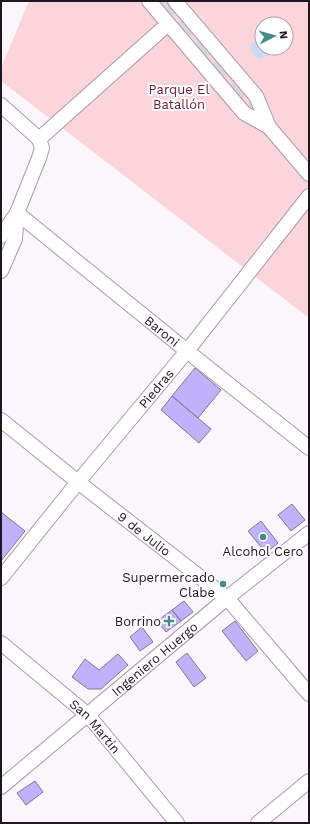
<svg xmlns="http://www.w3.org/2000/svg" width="310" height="824" font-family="'Work Sans',sans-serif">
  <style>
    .green { fill: #fcd5db; fill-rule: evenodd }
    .water { fill: #cbdafc }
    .building { fill: #bfb2fa; stroke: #7e7998 }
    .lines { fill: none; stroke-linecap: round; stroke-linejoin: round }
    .major-tunnel { stroke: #dad4db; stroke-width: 18; stroke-dasharray: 18 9; stroke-linecap: butt }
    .minor-casing { stroke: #ac97b3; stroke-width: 16 }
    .minor { stroke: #fff; stroke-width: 14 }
    .poi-dot { fill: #448c89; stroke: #fff; stroke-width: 1.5 }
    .labels { text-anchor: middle; stroke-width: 4; stroke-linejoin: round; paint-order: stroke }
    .park-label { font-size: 13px; fill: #721834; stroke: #fff }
    .street-label { font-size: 13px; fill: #1e1621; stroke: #fff }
    .poi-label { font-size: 13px; fill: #1e1621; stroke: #fff; text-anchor: end }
  </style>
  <rect width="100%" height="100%" fill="#fbf6fc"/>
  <path class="green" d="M29,1H309V318L1,81V68ZM262,24H286V48H262Z"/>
  <path class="water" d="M258,39L262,41V48H268L269,54L261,59L253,55L250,44Z"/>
  <path class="building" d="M195,368L221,390L198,418L172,396Z
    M172,396L211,429L199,443L161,410Z
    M292,504L305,520L291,531L278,515Z
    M1,512L25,531L1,561Z
    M261,521L278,543L266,553L248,531Z
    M184,601L193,612L181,621L172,610Z
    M172,610L181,621L166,632L157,621Z
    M235,621L258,651L246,661L222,631Z
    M142,627L153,642L140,651L130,637Z
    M187,653L206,678L194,687L176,662Z
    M118,654L128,665L101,689H88L72,677L85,659L99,670Z
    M35,781L43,792L26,805L17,793Z"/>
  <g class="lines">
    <path class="major-tunnel" d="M162,1L269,127"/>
    <defs>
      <g id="minor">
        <path d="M149,1L244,113L269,127"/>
        <path d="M175,1L256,96L269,127L309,174"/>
        <path d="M1,105L39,139L42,148L39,158L17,213L1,236"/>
        <path d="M39,139L168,24"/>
        <path id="s1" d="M17,213L187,351L309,448"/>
        <path d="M1,271L15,239L17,213"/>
        <path id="s2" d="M1,420L78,482L227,598L309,694"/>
        <path id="s3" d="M1,578L78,482L187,351L309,196"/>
        <path id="s4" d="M1,643L88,715L177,823"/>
        <path id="s5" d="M1,787L227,598L309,533"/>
        <path d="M258,823L309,781"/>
      </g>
    </defs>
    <use href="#minor" class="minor-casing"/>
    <use href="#minor" class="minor"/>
  </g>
  <g class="poi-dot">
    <circle cx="263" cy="537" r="4"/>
    <circle cx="223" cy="584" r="4"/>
    <path d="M167 615h4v4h4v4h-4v4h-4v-4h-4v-4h4z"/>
  </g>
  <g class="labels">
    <g class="park-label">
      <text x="179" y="94">Parque El<tspan x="179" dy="15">Batallón</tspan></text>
    </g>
    <g class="street-label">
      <text dy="5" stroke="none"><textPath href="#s1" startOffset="187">Baroni</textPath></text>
      <text dy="5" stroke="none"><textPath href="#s3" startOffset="245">Piedras</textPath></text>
      <text dy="5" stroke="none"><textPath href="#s2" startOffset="183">9 de Julio</textPath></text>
      <text dy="5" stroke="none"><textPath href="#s5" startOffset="200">Ingeniero Huergo</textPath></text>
      <text dy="5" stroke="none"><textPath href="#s4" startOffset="126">San Martín</textPath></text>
    </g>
    <g class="poi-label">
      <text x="263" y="556" text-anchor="middle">Alcohol Cero</text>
      <text x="215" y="582">Supermercado<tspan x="215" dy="15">Clabe</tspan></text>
      <text x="161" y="626">Borrino</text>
    </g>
  </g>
  <rect width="310" height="824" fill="none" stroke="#1e1621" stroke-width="4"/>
  <g transform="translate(274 36) rotate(84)"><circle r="19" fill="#ffffff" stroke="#a5a2a6"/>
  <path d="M0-3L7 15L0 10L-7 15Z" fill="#448c89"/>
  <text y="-6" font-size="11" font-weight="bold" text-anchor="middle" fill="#1e1621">N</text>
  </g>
</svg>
